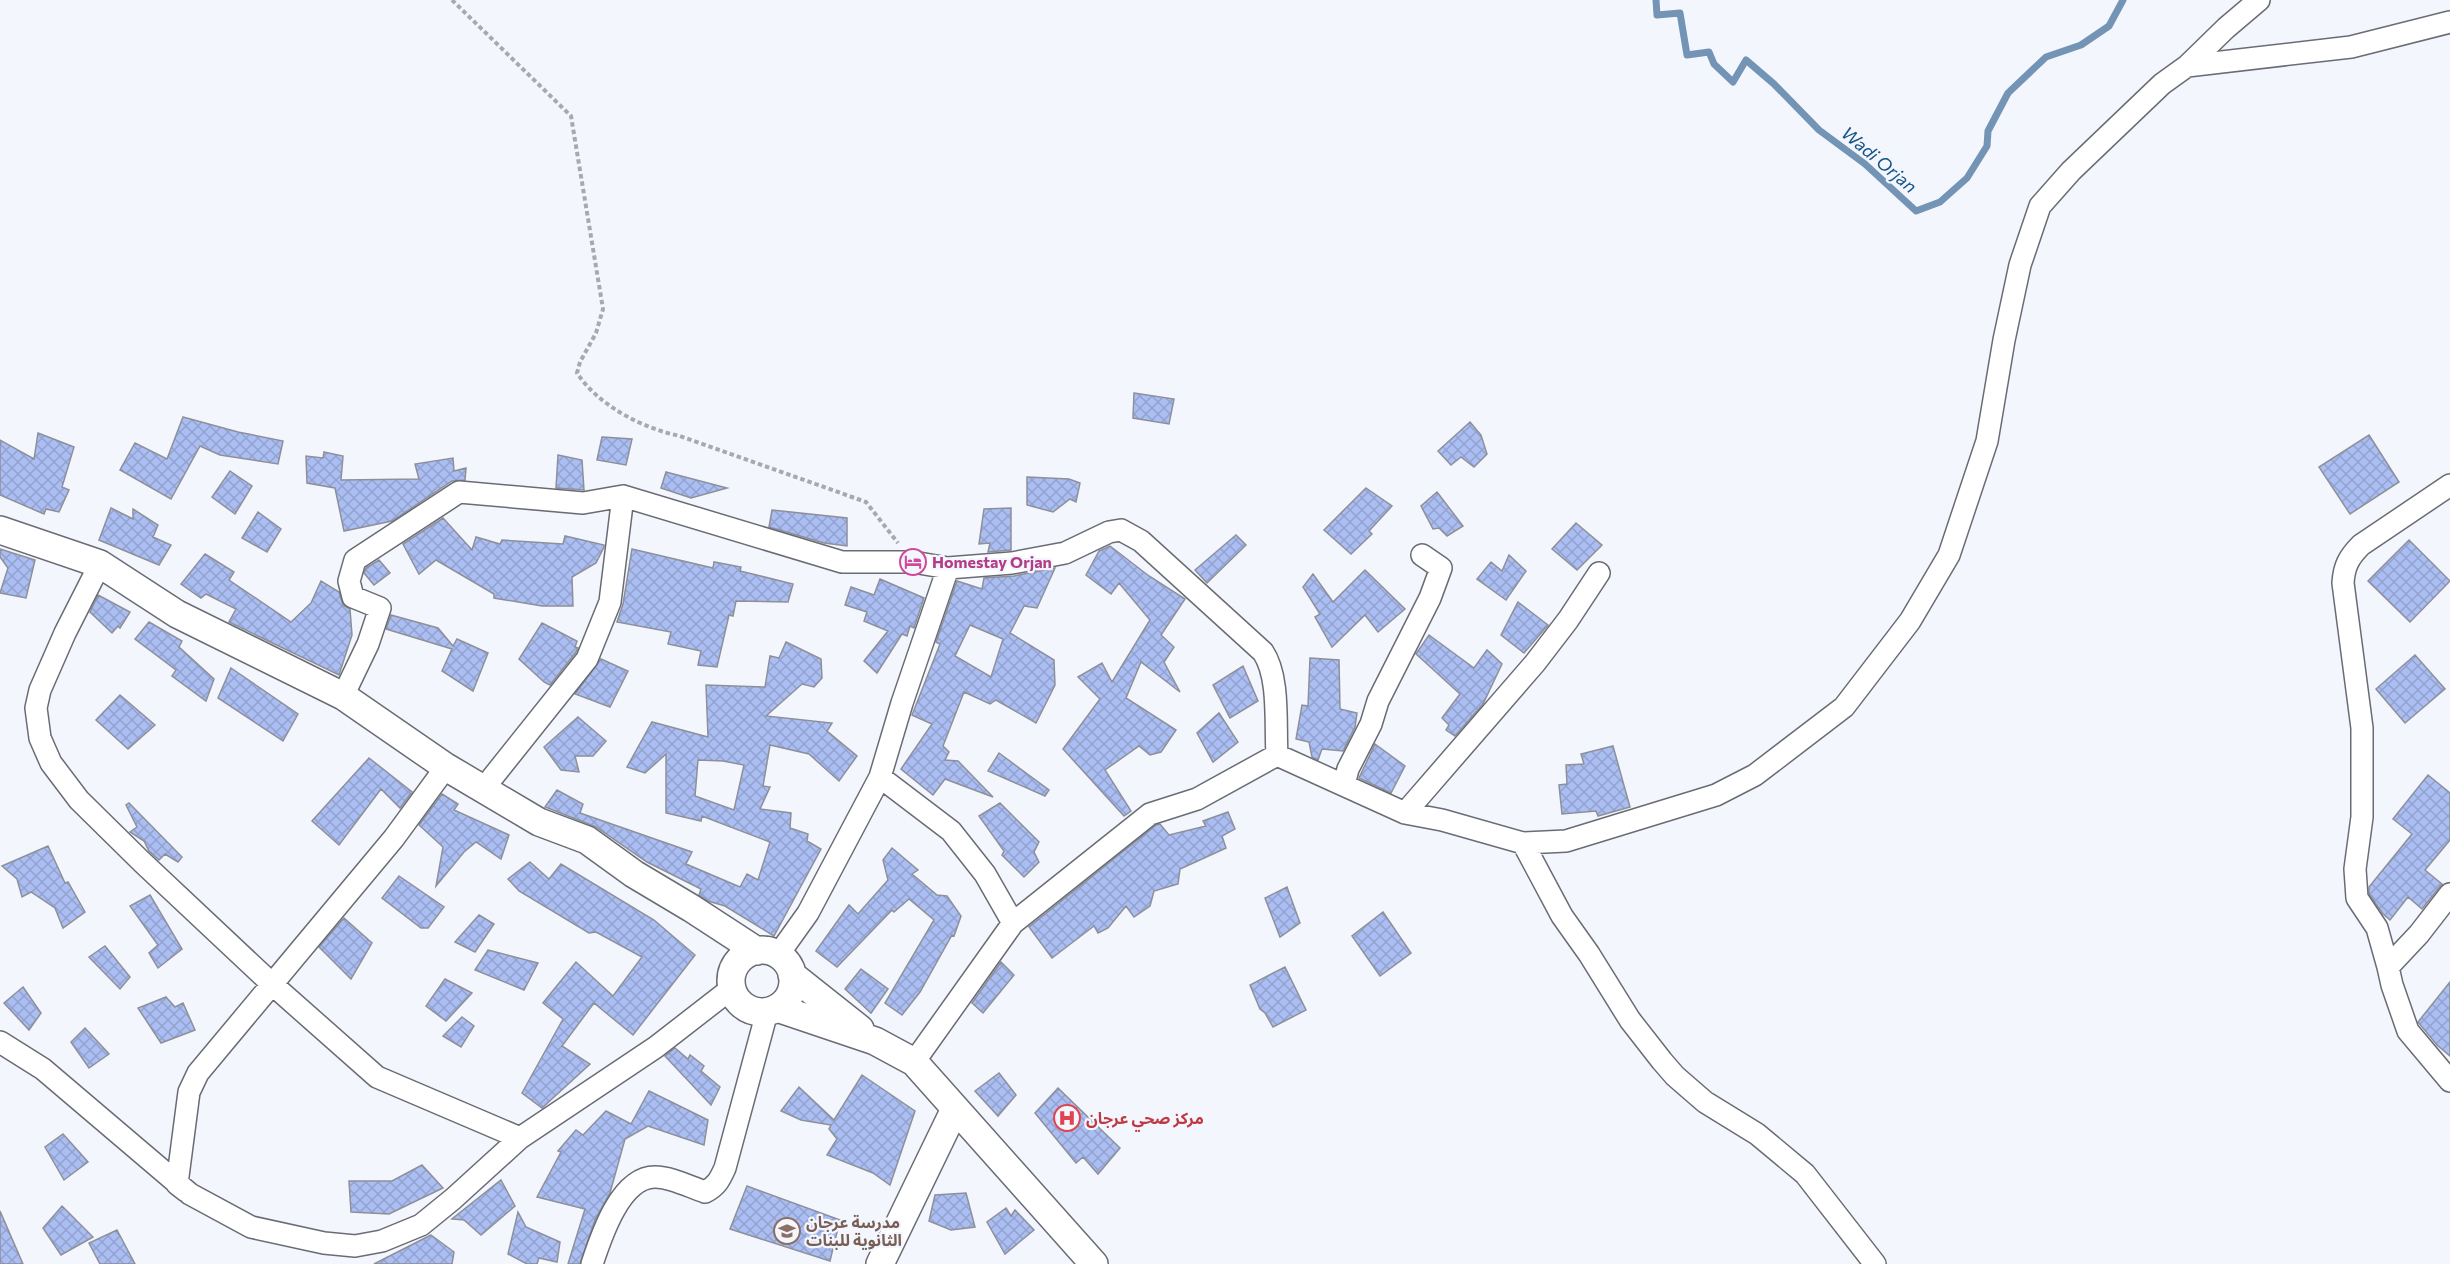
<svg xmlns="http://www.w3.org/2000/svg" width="2450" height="1264" font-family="Commissioner,'Noto Sans Arabic',sans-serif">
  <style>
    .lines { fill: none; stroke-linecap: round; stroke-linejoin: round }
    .stream { stroke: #7394b4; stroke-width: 7 }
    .building { fill: url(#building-cross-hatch); stroke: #8d9099; stroke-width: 1.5; fill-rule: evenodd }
    .minor-casing { stroke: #696c74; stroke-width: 24 }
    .tertiary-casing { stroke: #696c74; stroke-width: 30 }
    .path { stroke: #a7a9af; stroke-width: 4; stroke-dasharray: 4.5 3; stroke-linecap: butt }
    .minor { stroke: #fff; stroke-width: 21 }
    .tertiary { stroke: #fff; stroke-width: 27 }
    .labels { text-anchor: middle; stroke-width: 4.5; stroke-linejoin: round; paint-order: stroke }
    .hotel-label { font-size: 16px; font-weight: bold; fill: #b23c85; stroke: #f4f6fe; text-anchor: start }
    .health-label { font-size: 16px; font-weight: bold; fill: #be3a42; stroke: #f4f6fe; text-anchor: start }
    .education-label { font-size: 16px; font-weight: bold; fill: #785e54; stroke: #f4f6fe; text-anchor: start }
    .water-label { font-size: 18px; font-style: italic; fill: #165587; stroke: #f4f6fe }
  </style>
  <defs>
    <pattern id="building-cross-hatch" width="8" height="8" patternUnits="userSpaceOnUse" patternTransform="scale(1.5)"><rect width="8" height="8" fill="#abbef3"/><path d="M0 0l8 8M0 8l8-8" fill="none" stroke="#92a2cf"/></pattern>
  </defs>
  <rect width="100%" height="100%" fill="#f4f6fe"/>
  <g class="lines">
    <path class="stream" d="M1656,0L1657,15L1680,13L1687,55L1709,52L1714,64L1733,82L1746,60L1774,84L1819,130L1865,164L1916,211L1940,202L1967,178L1987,146L1988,131L2008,93L2046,57L2081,45L2109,26L2123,0"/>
  </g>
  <path class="building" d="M1134,393L1174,399L1169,424L1133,418Z
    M183,417L238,432L283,441L278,464L220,455L200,446L171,499L120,470L135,443L167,459Z
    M1470,422L1481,435L1487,454L1474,467L1461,457L1451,465L1438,451Z
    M38,433L74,447L62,487L69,490L59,512L46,509L44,514L0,495V440L34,459Z
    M2369,435L2399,482L2350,514L2319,467Z
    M602,437L632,439L626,465L597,460Z
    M324,452L343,456L341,480L419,479L415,464L453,458L454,471L466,468L465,480L452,481L392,521L344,531L335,488L307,483L306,456L323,458Z
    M558,455L582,460L584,490L556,488Z
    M230,471L252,486L235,514L212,497Z
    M666,472L727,488L691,498L661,488Z
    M1027,477L1069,479L1080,483L1076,502L1070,499L1053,512L1027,505Z
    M1366,488L1392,506L1369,531L1372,534L1351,554L1324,530Z
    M1437,492L1463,526L1447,536L1439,528L1433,529L1421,506Z
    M111,508L133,519V509L158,525L153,537L171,545L159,565L99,540Z
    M1011,508V550L988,552L990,543L979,544L984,509Z
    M772,510L847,518V546L824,543L769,527Z
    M258,512L281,529L267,552L242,538Z
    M443,518L472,550L476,537L500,544L502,540L563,544L565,536L604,545V547L596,563L572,577L573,606H542L494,598V594L436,560L419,574L403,544Z
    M1576,523L1602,545L1577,570L1552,549Z
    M1236,535L1246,545L1207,583L1195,570Z
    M2409,540L2450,581L2410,622L2368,581Z
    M1110,546L1149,576L1185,599L1161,635L1174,647L1164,662L1180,692L1141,662L1126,698L1176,730L1161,752L1150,755L1139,746L1105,770L1131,811L1124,816L1063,749L1100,699L1078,677L1102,663L1112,682L1150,620L1119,583L1111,594L1086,575L1099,551Z
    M0,549L35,560L26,598L0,593L8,568L0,557Z
    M632,549L713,568L714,562L741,567L740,571L793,584L788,602L736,601L733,616L729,615L717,667L698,665L701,651L668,644L671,632L617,622L623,604Z
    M205,554L234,572L229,580L291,622L311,603L321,581L339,592L343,605L350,609L352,635L339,675L229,622L236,609L206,594L201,598L181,584Z
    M1509,555L1526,571L1506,600L1477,579L1491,562L1502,571Z
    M379,560L390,573L374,585L364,573L366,568Z
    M1055,568L1037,608L1024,606L1010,633L1054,660L1055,685L1036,723L996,700L990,704L964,692L943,746L949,752L945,760L958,761L993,797L945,779L933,795L901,769L932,724L912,715L940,644L936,642L957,581L982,589L984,578L1014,576ZM970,625L1003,639L991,677L955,656Z
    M1365,570L1405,609L1378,632L1365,615L1332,647L1315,617L1320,614L1303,587L1313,574L1333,602Z
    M880,579L924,598L914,628L910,626L907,636L902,634L877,673L864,661L888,631L864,621L867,612L845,605L851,587L874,595Z
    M98,595L130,612L120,628L118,626L112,633L90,612Z
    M1518,602L1548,625L1524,653L1501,635Z
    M391,615L438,628L453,646L457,639L488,653L473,691L442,671L452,649L386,629Z
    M149,622L182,641L179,647L214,679L206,701L172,676L176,670L135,639Z
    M542,623L577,641L575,647L578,648L576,652L550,685L544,682L519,659Z
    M1429,635L1474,668L1487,650L1502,664L1483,704L1455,736L1446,730L1449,725L1442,718L1460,694L1416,654Z
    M786,642L821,659L822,678L814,687L802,684L766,716L832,723L827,731L857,756L839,781L809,754L770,745L763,786L770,787L760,809L791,813L790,828L808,834L807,841L821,849L774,936L725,906L708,901L699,895L701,889L647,862L596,827L545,807L557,790L583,804L580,813L692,852L686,864L740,887L747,874L758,880L770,842L702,816L701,821L666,813V754L645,773L627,767L652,722L708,737L706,685L765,687L770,656L779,658ZM698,760L723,761L744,765L734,810L695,796Z
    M2415,655L2445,689L2405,723L2376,689Z
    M1310,658L1339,660L1340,709L1357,713L1355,727L1343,751L1322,749L1318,760L1312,757L1309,742L1296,739L1302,705L1308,706Z
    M601,659L628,671L610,707L575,694Z
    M1243,666L1258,701L1230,718L1213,685Z
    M231,668L298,714L283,741L218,698Z
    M120,695L155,725L128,749L96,720Z
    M1219,713L1238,742L1213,762L1197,733Z
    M578,717L606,741L593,756H575L579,772L561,770L544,747Z
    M1375,744L1405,766L1391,793L1359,778Z
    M1613,746L1630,807L1598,816L1596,811L1562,814L1559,785L1567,784L1566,765L1584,764L1581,754Z
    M999,753L1049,790L1045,796L988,771Z
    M369,758L412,792L400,808L381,789L339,845L312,821Z
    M2428,775L2450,793V840L2425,870L2442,884L2422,909L2408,897L2390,920L2383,914L2369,894V887L2412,834L2393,819Z
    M442,794L458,804L454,810L509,835L501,859L476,842L464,852L436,886L443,847L419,825Z
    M129,803L182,857L178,862L165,854L159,860L149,851L144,841L130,832L137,827L126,805Z
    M1000,803L1039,842L1034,852L1039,862L1024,877L1002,855L1004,851L979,816Z
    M1228,812L1235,829L1222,836L1226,848L1180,869L1178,884L1154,891L1150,906L1134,917L1126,906L1108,928L1098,933L1094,926L1052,958L1029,927L1156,825L1160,824L1169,835L1206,826L1203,821Z
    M48,846L65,883L68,882L85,912L63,928L55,908L31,892L22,897L17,879L2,866Z
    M892,848L918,870L912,874L937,895L947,896L961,916L954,936L952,935L920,992L902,1015L885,1003L934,920L909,899L894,912L892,910L837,967L816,951L849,905L858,914L888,880L883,860Z
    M530,862L549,879L561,864L654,920L695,955L633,1035L594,1003L562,1046L590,1064L542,1108L522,1093L563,1019L543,1003L576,962L613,996L642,957L596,932L589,933L519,891L508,879Z
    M399,876L444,907L428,928H421L382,898Z
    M1287,887L1300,923L1280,937L1265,898Z
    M150,895L182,949L158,968L149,953L158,945L130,906Z
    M1383,912L1411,953L1380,976L1352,936Z
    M479,915L494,924L475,952L455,942Z
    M344,918L372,943L351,979L319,947Z
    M105,946L130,977L120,989L89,957Z
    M488,950L538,963L524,990L475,970Z
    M1001,962L1014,975L983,1013L972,1003Z
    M1285,967L1306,1010L1273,1027L1265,1013L1260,1009L1250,985Z
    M861,969L888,989L871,1013L845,989Z
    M445,979L472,993L446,1021L426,1006Z
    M2450,982V1056L2437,1045L2418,1022Z
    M23,987L41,1013L29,1030L4,1003Z
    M166,997L175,1007L183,1003L195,1030L161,1043L138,1008Z
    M462,1017L474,1026L461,1047L443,1036Z
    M85,1028L109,1054L89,1068L71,1042Z
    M675,1048L688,1059L690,1055L704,1066L701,1071L720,1087L711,1105L665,1056Z
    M999,1073L1016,1095L998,1116L975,1091Z
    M862,1075L915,1111L890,1185L873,1173L827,1155L837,1139L829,1129L831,1125L801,1120L781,1111L799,1087L834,1120Z
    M1058,1088L1120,1148L1098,1174L1083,1157L1076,1163L1035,1113Z
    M649,1091L708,1120L704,1145L648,1126L625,1139L610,1193L595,1220L580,1264H568L585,1209L537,1197L561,1152L558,1151L576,1130L583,1135L606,1111L631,1124Z
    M63,1134L88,1162L64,1180L45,1147Z
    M422,1165L443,1188L389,1214L351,1212L349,1181H392Z
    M501,1180L515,1206L481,1235L464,1220L452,1219Z
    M747,1186L840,1220L830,1261L730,1229Z
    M966,1193L975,1227L951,1230L929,1221L935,1195Z
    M62,1206L93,1237L61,1255L43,1228Z
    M1006,1208L1011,1216L1015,1210L1034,1230L1005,1254L987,1222Z
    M0,1211L23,1264H0Z
    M518,1212L526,1227L560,1242L557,1262L539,1258L537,1264H527L508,1254Z
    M117,1230L135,1264H100L89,1243Z
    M431,1235L454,1252L452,1264H374Z"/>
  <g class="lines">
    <defs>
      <path id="minor" d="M2187,66L2351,47L2450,22
        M100,564L65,633L40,690L36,708L40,738L51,763L79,800L142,862L273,985L377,1077L520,1138
        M343,696L368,644L380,608L353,597L349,581L355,560L459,492L583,503L623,496L842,562H913L948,568L1012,563L1065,553L1109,532L1121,530L1141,541L1263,652C1280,677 1275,725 1277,755
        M880,777L951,831L985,874L1013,923
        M1344,785L1348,769L1371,724L1378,701L1430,598L1441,568L1422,555
        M484,788L587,659L610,602L623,496
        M1405,813L1535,663L1568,620L1599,573
        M1523,843L1562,916L1589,954L1630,1020L1662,1061L1675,1076L1705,1102L1757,1134L1805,1174L1875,1264
        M2450,894L2419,934L2388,967L2392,985L2408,1031L2450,1081
        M778,955L808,913L880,777L902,703L948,568
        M2388,967L2377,928L2357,898L2355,869L2362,817V728L2343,583C2344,566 2349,557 2361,545L2450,485
        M0,1042L43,1069L190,1194L251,1227L324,1243L355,1246L382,1241L421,1225L453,1199L520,1138L656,1047L732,988
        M914,1062L1013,923L1150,814L1197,799L1277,755L1405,813L1442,820L1523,843L1566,841L1716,795L1755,775L1844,707L1910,621L1949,555L1987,441L2004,340L2020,265L2040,206L2071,171L2162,84L2187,66L2226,28L2259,0
        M186,1191L177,1184L189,1092L198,1073L394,838L446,767
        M592,1264C601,1237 620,1177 655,1177C671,1177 690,1187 705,1192C717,1186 720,1179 725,1168L767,1012"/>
      <path id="tertiary" d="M0,530L100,564L177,614L343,696L446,767L539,822L587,840L634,874L691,908L757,951
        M731 981a31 31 0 1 1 62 0a31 31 0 1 1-62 0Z
        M792,975L860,1029
        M777,1008L875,1041L914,1062L1094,1264
        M880,1264L955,1109"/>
    </defs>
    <use href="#minor" class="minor-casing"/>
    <use href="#tertiary" class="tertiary-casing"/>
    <path class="path" d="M452,0L571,116L603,309L596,333L580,362L577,373C599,406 642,428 680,436L866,502L898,543"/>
    <use href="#minor" class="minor"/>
    <use href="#tertiary" class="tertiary"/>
  </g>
  <defs>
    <symbol id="hotel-ring" viewBox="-11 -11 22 22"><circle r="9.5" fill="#f4f6fe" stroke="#d1479c" stroke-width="1.5"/><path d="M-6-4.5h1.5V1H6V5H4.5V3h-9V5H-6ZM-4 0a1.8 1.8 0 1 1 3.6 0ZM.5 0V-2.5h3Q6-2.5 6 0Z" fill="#d1479c"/></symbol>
    <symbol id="hospital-ring" viewBox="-11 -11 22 22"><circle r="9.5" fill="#f4f6fe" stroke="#e0444e" stroke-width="1.5"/><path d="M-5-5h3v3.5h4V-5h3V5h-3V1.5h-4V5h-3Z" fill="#e0444e"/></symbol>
    <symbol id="school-ring" viewBox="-11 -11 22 22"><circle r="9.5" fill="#f4f6fe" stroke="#8d6e63" stroke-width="1.5"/><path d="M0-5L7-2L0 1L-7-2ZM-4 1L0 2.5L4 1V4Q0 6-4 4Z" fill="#8d6e63"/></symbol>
  </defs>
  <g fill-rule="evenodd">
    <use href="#hotel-ring" x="898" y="547" width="30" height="30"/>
    <use href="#hospital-ring" x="1052" y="1103" width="30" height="30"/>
    <use href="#school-ring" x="772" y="1216" width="30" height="30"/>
  </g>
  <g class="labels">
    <g class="hotel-label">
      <text x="932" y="568">Homestay Orjan</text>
    </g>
    <g class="health-label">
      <text x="1086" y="1124">مركز صحي عرجان</text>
    </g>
    <g class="education-label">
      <text x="806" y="1228">مدرسة عرجان<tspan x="806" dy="18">الثانوية للبنات</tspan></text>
    </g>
    <g class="water-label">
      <text transform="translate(1879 160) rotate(40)" y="6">Wadi Orjan</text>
    </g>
  </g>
</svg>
